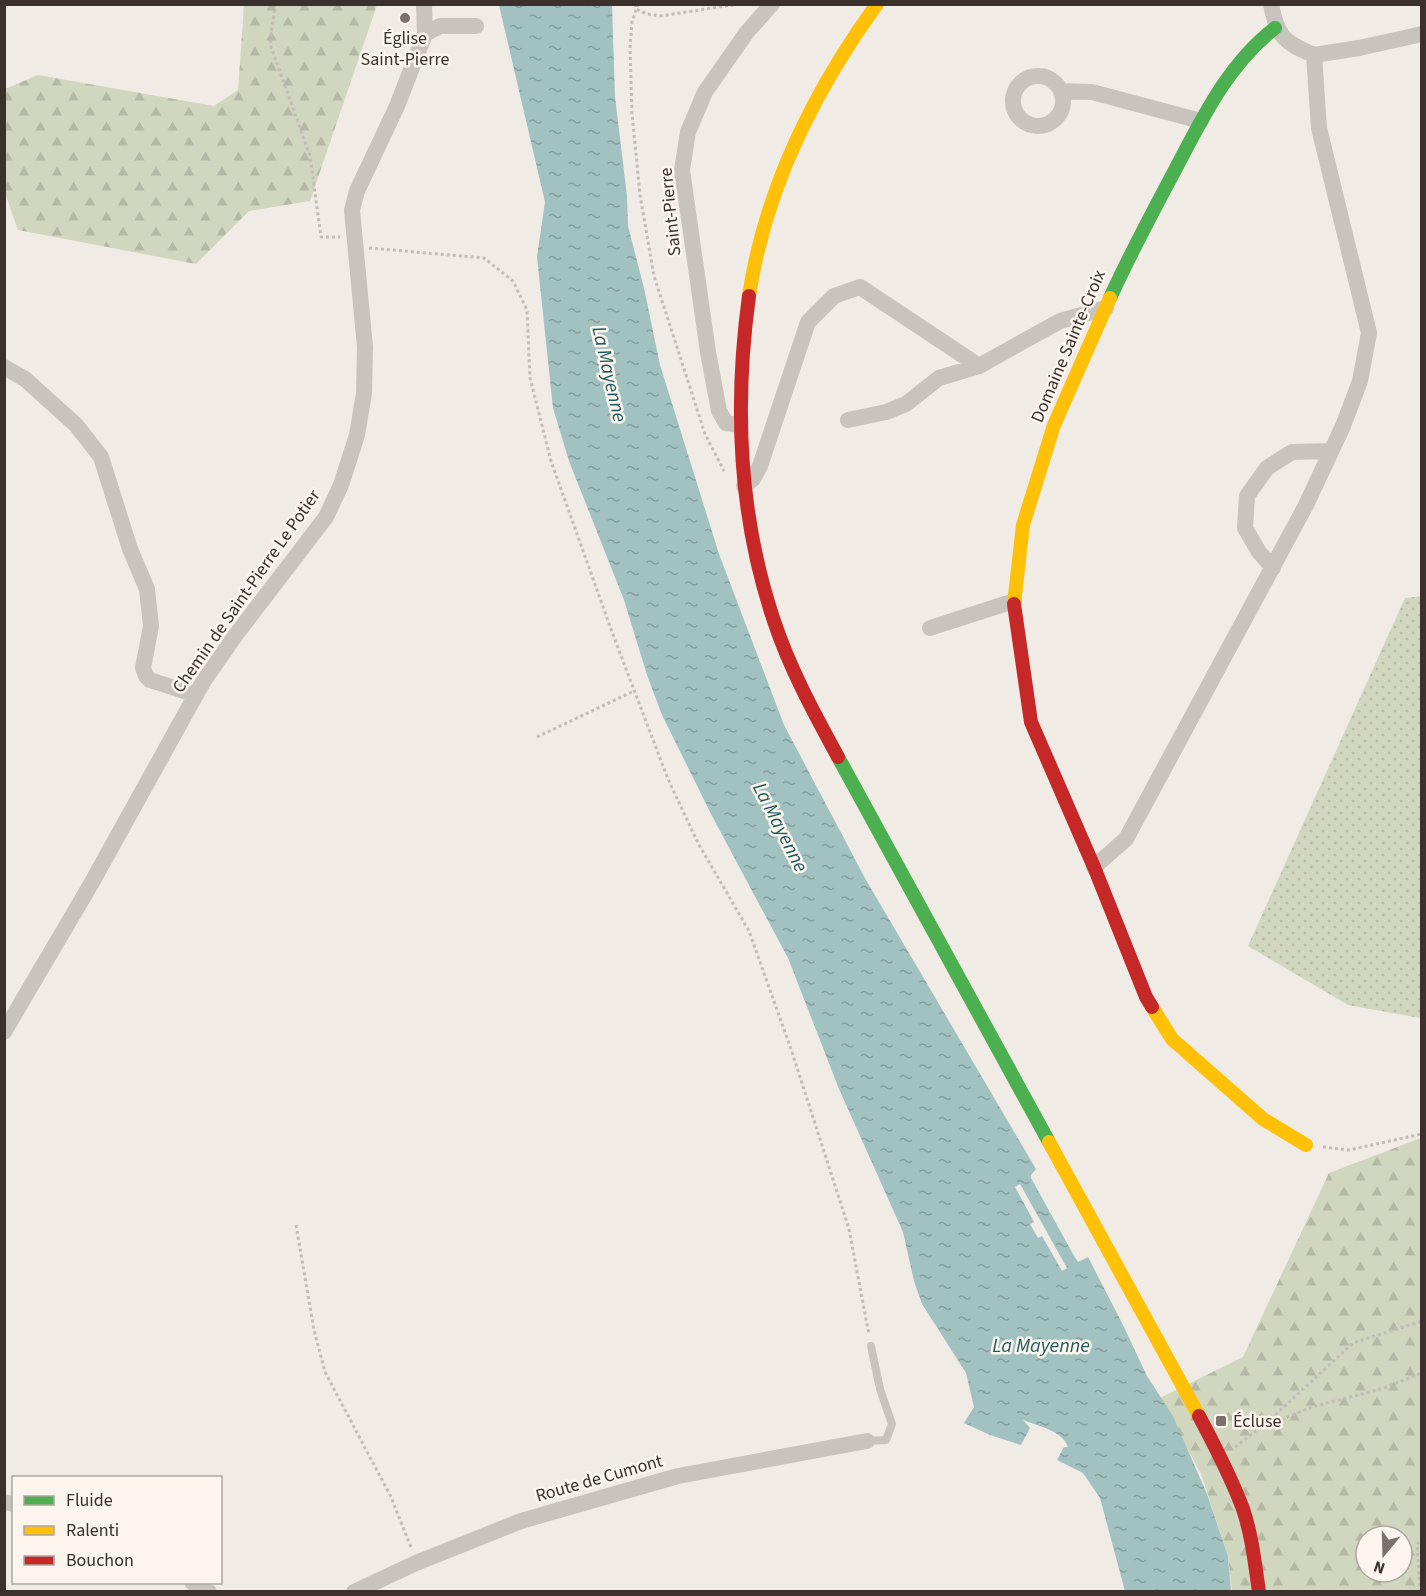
<svg xmlns="http://www.w3.org/2000/svg" width="1426" height="1596" font-family="'Source Sans 3',sans-serif">
  <style>
    .grass { fill: url(#grass-dots) }
    .forest { fill: url(#forest-firs); fill-rule: evenodd }
    .water { fill: url(#water-ripples); fill-rule: evenodd }
    .lines { fill: none; stroke-linecap: round; stroke-linejoin: round }
    .path { stroke: #c2bbb6; stroke-width: 3; stroke-dasharray: 3 3; stroke-linecap: butt }
    .lane { stroke: #c9c3be; stroke-width: 8 }
    .street { stroke: #c9c3be; stroke-width: 16 }
    .fast { stroke: #4caf50; stroke-width: 14 }
    .slow { stroke: #ffc107; stroke-width: 14 }
    .jam { stroke: #c62828; stroke-width: 14 }
    .poi-dot { fill: #7a716c; stroke: #fbf5ee; stroke-width: 2 }
    .labels { text-anchor: middle; stroke-width: 5; stroke-linejoin: round; paint-order: stroke }
    .poi-label { font-size: 18px; fill: #3b302b; stroke: #fbf5ee }
    .street-label { font-size: 18px; fill: #3b302b; stroke: #fbf5ee }
    .water-label { font-size: 20px; font-style: italic; fill: #1f5a5e; stroke: #fbf5ee }
  </style>
  <defs>
    <pattern id="grass-dots" width="8" height="8" patternUnits="userSpaceOnUse" patternTransform="scale(1.5)"><rect width="8" height="8" fill="#d1d6bf"/><path d="M2 2h.1M6 6h.1" fill="none" stroke="#b4b8a4" stroke-width="1.8" stroke-linecap="round"/></pattern>
    <pattern id="forest-firs" width="22" height="20" patternUnits="userSpaceOnUse" patternTransform="scale(1.5)"><rect width="22" height="20" fill="#d1d6bf"/><path d="M5 1l3.5 6h-7zM16 11l3.5 6h-7z" fill="#b4b8a4"/></pattern>
    <pattern id="water-ripples" width="26" height="14" patternUnits="userSpaceOnUse" patternTransform="scale(1.5)"><rect width="26" height="14" fill="#a1c2c1"/><path d="M2 4q2-2 4 0t4 0M15 11q2-2 4 0t4 0" fill="none" stroke="#849e9d"/></pattern>
  </defs>
  <rect width="100%" height="100%" fill="#f0ebe5"/>
  <path class="grass" d="M1421,596L1422,1017L1420,1018L1348,1005L1248,946L1405,598Z"/>
  <path class="forest" d="M244,5H377L310,201L249,211L196,264L18,230L5,193V89L38,75L214,106L238,90Z
    M1421,1138V1591H1232L1228,1556L1201,1474L1160,1398L1243,1357L1329,1173ZM1366,1536H1402V1572H1366Z"/>
  <path class="water" d="M499,5H612L615,97L627,196L628,226L644,288L660,365L719,554L784,725L866,880L1036,1169L1031,1175V1178L1073,1254L1078,1262L1088,1257L1123,1325L1147,1376L1173,1416L1207,1494L1228,1556L1231,1591H1125L1100,1498L1083,1473L1057,1460L1064,1447H1068C1063,1431 1038,1426 1023,1420L1030,1428L1021,1445L990,1435L964,1423L974,1407L966,1373L922,1304L914,1281L903,1232L839,1089L788,958L712,816L662,715L647,675L624,600L569,461L553,408L537,257L545,202ZM1020,1184L1067,1268L1062,1271L1042,1236L1038,1238L1030,1224L1034,1222L1015,1187Z"/>
  <g class="lines">
    <path class="path" d="M275,4L270,44L310,156L321,237H340
      M635,4L636,9L647,14L660,16L739,4
      M638,4L632,22L630,48L632,113L640,195L654,276L705,434L724,471
      M369,248L484,258L513,281L527,310L530,378L551,461L612,632L668,779L698,843L749,931L791,1049L849,1229L869,1335
      M537,737L634,691
      M1323,1147L1349,1150L1422,1134
      M296,1225L314,1330L325,1372L391,1497L412,1550
      M1262,1427L1353,1343L1422,1321
      M1235,1447L1260,1428L1312,1407L1381,1389L1422,1373
      M1420,1592L1417,1544L1422,1539"/>
    <path class="lane" d="M867,1441L886,1440L892,1424L880,1389L871,1346"/>
    <path class="street" d="M424,4L425,34
      M1271,4C1277,37 1284,42 1314,55
      M1314,55L1359,48L1422,34
      M1013 101a25 25 0 1 1 50 0a25 25 0 1 1-50 0Z
      M1062,91L1092,92L1201,121
      M4,367L25,379L76,425L101,457L130,549L147,589L151,626L143,668L146,676L150,680L196,695
      M848,420L886,412L906,404L939,378L979,366L1060,321L1106,308
      M740,425L726,423L719,411L708,352L682,170L688,132L705,92L747,32L772,4
      M744,486L753,479L760,466L808,322L834,296L860,287L979,366
      M1273,568L1259,552L1245,528L1247,496L1267,468L1292,452L1331,451
      M930,628L1014,601
      M1094,867L1126,839L1306,505L1343,426L1360,381L1369,333L1319,128L1314,55
      M4,1032L91,884L203,682L235,636L326,517L341,485L357,435L364,393L365,347L352,210L357,191L397,106L425,34L440,26H476
      M4,1502L14,1504
      M192,1582L209,1592
      M354,1592L416,1563L521,1521L678,1476L867,1441"/>
    <path class="fast" d="M1110,298C1130,254 1152,213 1175,170C1202,119 1228,64 1275,28
      M838,757L1049,1142"/>
    <path class="slow" d="M749,296C765,188 814,91 877,4
      M1014,604L1023,525L1054,425L1110,298
      M1152,1007L1172,1039L1263,1119L1306,1145
      M1049,1142L1199,1416"/>
    <path class="jam" d="M749,296C734,405 739,517 774,621C790,669 814,713 838,757
      M1014,604L1031,722L1094,867L1146,997L1152,1007
      M1199,1416C1215,1446 1231,1477 1243,1509C1252,1536 1255,1564 1259,1592"/>
  </g>
  <g class="poi-dot">
    <circle cx="405" cy="18" r="6"/>
    <rect x="1215" y="1415" width="12" height="12" rx="3"/>
  </g>
  <g class="labels">
    <g class="poi-label">
      <text x="405" y="44">Église<tspan x="405" dy="21">Saint-Pierre</tspan></text>
      <text x="1233" y="1427" text-anchor="start">Écluse</text>
    </g>
    <g class="street-label">
      <text transform="translate(670 212) rotate(-96)" y="6">Saint-Pierre</text>
      <text transform="translate(1068 346) rotate(-67)" y="6">Domaine Sainte-Croix</text>
      <text transform="translate(246 591) rotate(-55)" y="6">Chemin de Saint-Pierre Le Potier</text>
      <text transform="translate(599 1478) rotate(-16)" y="6">Route de Cumont</text>
    </g>
    <g class="water-label">
      <text transform="translate(610 374) rotate(77)" y="7">La Mayenne</text>
      <text transform="translate(781 827) rotate(63)" y="7">La Mayenne</text>
      <text x="1041" y="1352">La Mayenne</text>
    </g>
  </g>
  <rect width="1426" height="1596" fill="none" stroke="#3b302b" stroke-width="12"/>
  <rect x="12" y="1476" width="210" height="108" fill="#fbf5ee" stroke="#aea6a0" stroke-width="1.5"/>
  <rect x="24" y="1496" width="30" height="9" fill="#4caf50" stroke="#aea6a0" stroke-width="1.5"/>
  <text x="66" y="1506" font-size="18" fill="#3b302b">Fluide</text>
  <rect x="24" y="1526" width="30" height="9" fill="#ffc107" stroke="#aea6a0" stroke-width="1.5"/>
  <text x="66" y="1536" font-size="18" fill="#3b302b">Ralenti</text>
  <rect x="24" y="1556" width="30" height="9" fill="#c62828" stroke="#aea6a0" stroke-width="1.5"/>
  <text x="66" y="1566" font-size="18" fill="#3b302b">Bouchon</text>
  <g transform="translate(1384 1554) rotate(199)"><circle r="28" fill="#fbf5ee" stroke="#aea6a0" stroke-width="1.5"/>
  <path d="M0-4.5L10 22L0 15L-10 22Z" fill="#7a716c"/>
  <text y="-9" font-size="16" font-weight="bold" text-anchor="middle" fill="#3b302b">N</text>
  </g>
</svg>
